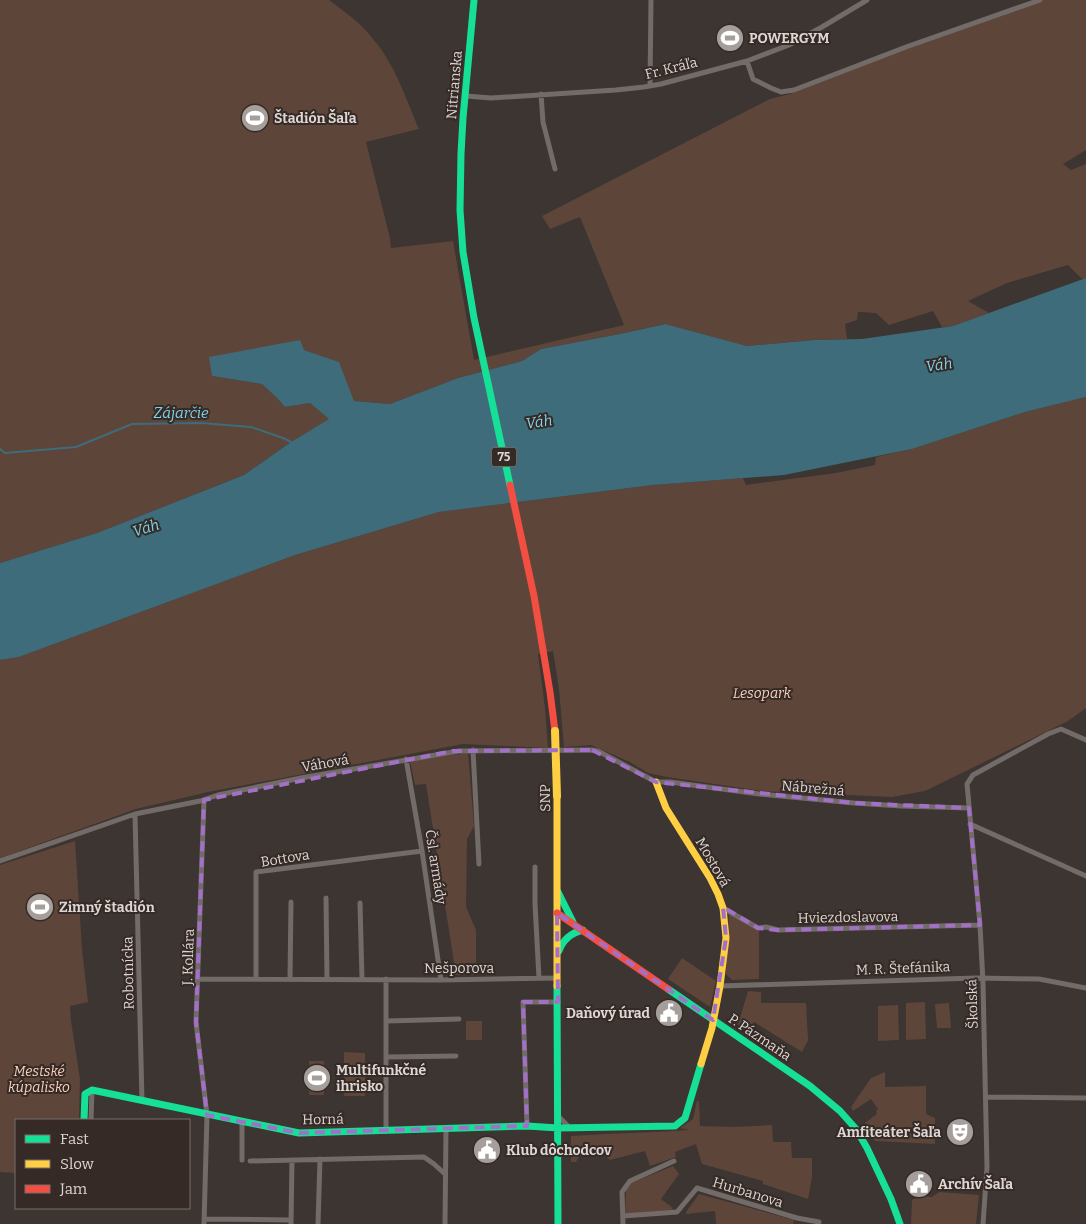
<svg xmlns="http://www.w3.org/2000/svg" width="1086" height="1224" font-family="Bitter,serif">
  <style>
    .green { fill: #5d4539 }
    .water { fill: #3f6c7a }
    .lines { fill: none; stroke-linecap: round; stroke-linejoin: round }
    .stream { stroke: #3f6c7a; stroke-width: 2 }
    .street { stroke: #726b68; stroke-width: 5 }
    .fast { stroke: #16e098; stroke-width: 7 }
    .slow { stroke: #ffcf43; stroke-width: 7 }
    .jam { stroke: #f24e42; stroke-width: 7 }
    .slow-bridge { stroke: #ffcf43; stroke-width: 8 }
    .marked { fill: none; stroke: #a270c7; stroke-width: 4; stroke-dasharray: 10 6; stroke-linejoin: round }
    .labels { text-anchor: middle; stroke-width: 4; stroke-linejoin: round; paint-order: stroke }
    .shield { fill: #352a25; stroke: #aba29f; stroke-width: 1 }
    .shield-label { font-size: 12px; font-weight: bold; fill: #ddd6d3 }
    .poi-label { font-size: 14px; font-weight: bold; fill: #ddd6d3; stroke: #352a25; text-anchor: start }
    .street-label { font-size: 14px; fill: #ddd6d3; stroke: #352a25 }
    .park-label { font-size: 14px; font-style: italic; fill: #f9d1bc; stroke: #352a25 }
    .water-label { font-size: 15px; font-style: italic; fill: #7ed1eb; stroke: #352a25 }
  </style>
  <rect width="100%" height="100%" fill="#3c3532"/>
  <path class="green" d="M0,0H329C345,12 361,23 373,39C395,64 406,99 419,129L366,142L390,238L391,248L453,241L474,360L624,325L580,217L550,229L542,216L770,99L790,94L923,40L1040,0H1086V150L1063,164L1071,170L1086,164V278L1082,279L1068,265L1007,283L968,301L989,313L953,326L942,327L933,311L889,325L876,313L858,312L857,320L845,324L847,339L814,340L747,346L664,324L625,333L541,349L522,361L458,378L390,404L354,401L338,362L304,350L212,376L262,384L278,399L285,407L310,403L330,419L291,442L244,475L97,533L0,563Z
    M1086,397V708L1068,721L925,791L892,797L762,791L667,777L648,773L630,762L591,745L564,747L559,689L553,651L538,654L545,708L548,748L463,744L208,792L136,809L0,858V660L19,657L295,555L439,512L653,485L743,478L746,485L836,473L875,465L876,457L912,449L1025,412Z
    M468,753L474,826L467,839L466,907L476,930V975H456L426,784L415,785L410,761Z
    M75,841L82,949L88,1002L70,1006L71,1021L80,1079L79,1120H16V1173L0,1172V865Z
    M729,913L759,931V979L732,980L726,974Z
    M682,958L716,981L710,1007L668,979Z
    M748,991L761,992V1003H806L808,1040L802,1052L754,1022L747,1031L738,1025Z
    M925,1002L926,1039L906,1040V1003Z
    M949,1003L951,1028H937L935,1004Z
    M898,1005L899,1040L878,1041V1006Z
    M466,1021H482V1040H466Z
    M344,1052L365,1053V1096H344Z
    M309,1061H324V1095H309Z
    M885,1072V1087L926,1086V1114L935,1118V1144L875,1141L865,1123L877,1114L876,1111L878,1109L871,1099L853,1111L851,1107L871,1078Z
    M697,1101H699L700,1126L734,1127L772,1125L773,1142H791L792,1158H812V1177L808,1199L763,1184V1181L702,1164L696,1144L675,1152L676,1157L650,1166L645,1151L610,1160L594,1146L585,1154L579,1156L576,1162H571V1136C611,1133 650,1133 690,1130L680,1128L693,1119Z
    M673,1166L679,1174L661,1199L673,1208L671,1210L625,1214L626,1190L631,1183Z
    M939,1192L979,1195L976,1224H911L912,1200L921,1196L932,1197Z
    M699,1194L794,1220L793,1224H716L715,1211L686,1214V1212Z"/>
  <path class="water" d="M1086,278V397L1025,412L912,449L784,475L653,485L439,512L295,555L19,657L0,660V563L97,533L244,475L291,442L329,419L310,403L285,407L278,399L262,384L212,376L209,357L300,340L304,350L339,362L354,401L390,404L458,378L522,361L541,349L625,333L665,324L747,346L814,340L862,339L953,326Z"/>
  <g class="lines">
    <path class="stream" d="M0,449L5,453L76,447L132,424L201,423L251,427L283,438L291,442"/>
    <path class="street" d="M747,61L753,79L771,88L781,92L794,90L906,47L1040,0
      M650,86L651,0
      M541,94L543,122L555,169
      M466,96L491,98L616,90L644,87L661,84L747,61L789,45L822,27L867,0
      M473,750L479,864
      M406,759L422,851L441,980
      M204,800L196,1022L207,1115L204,1224
      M135,814L142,1101
      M970,824L1086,876
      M0,861L135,814L200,801L218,795L301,778L459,751L592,750L598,751L656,782H670L759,794L854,803L901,806L969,808
      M535,867V904L539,978
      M326,898L327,979
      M360,903L362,979
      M723,908L758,928L766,927L778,930L980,925
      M199,979L441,980L558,978
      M256,979V872L422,851
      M290,979L291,902
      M720,986L976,978L1039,979L1086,988
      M387,1021L459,1019
      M387,1057L456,1056
      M986,1097L1086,1098
      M558,1116L569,1127
      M91,1120L92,1090
      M242,1122V1160
      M527,1126L523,1002H558
      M386,1130V979
      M250,1161L424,1157L434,1164L445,1174
      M623,1216L677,1212L697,1188L797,1218L819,1222
      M204,1219L291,1220
      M291,1224L292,1160
      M318,1224L320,1159
      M445,1224L446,1129
      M623,1224L622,1192L630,1181L674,1161
      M983,1224L987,1167L983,983L980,925L967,784L973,775L1048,734L1061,729L1086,740"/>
    <path class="fast" d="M474,0L463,118L461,154L460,210L463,252L474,318L510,485
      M558,892L573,922
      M559,951C563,939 571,933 583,930
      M557,986L558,1224
      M668,989L810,1086L840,1111L856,1129L867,1148L891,1199L900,1224
      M84,1120L85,1094L92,1090L299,1133L527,1126L558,1128L675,1126L685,1118L701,1064"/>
    <path class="slow" d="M656,782L666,808L710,878L718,894L723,908L726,938L720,986L712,1028L701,1064
      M557,796V986"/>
    <path class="jam" d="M510,485L534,596L550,692L555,731
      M557,913L668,989"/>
    <path class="slow-bridge" d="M555,731L557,796"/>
  </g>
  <path class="marked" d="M592,750L656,782L854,803L969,808L980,925L778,930L758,928L723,907L726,938L713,1020L557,913L558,1002H523L527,1126L299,1133L207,1115L196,1022L204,800L453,751Z"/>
  <defs>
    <symbol id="stadium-disc" viewBox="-11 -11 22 22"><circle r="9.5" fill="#a59e9b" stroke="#352a25"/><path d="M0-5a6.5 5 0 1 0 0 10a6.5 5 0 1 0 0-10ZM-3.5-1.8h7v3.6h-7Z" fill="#fff"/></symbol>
    <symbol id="civic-disc" viewBox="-11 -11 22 22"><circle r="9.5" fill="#a59e9b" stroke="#352a25"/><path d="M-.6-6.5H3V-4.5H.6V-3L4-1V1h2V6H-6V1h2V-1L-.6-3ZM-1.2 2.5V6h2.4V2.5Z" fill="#fff"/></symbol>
    <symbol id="theatre-disc" viewBox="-11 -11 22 22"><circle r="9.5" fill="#a59e9b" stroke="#352a25"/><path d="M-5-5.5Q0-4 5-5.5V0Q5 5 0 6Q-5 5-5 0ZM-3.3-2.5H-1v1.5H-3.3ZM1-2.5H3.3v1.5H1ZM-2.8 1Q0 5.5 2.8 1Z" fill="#fff"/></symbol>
  </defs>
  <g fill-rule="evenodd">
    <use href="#stadium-disc" x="714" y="22" width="32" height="32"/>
    <use href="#stadium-disc" x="239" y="102" width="32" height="32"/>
    <use href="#stadium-disc" x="24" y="891" width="32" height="32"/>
    <use href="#civic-disc" x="653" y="997" width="32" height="32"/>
    <use href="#stadium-disc" x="301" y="1062" width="32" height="32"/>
    <use href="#theatre-disc" x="944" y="1116" width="32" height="32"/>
    <use href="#civic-disc" x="471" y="1134" width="32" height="32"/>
    <use href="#civic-disc" x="903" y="1168" width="32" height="32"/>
  </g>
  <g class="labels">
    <rect class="shield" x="491.5" y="447.5" width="25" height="19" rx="4"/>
    <g class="shield-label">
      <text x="504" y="461">75</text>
    </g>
    <g class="poi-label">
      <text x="749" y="43">POWERGYM</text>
      <text x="274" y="123">Štadión Šaľa</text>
      <text x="59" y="912">Zimný štadión</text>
      <text x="650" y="1018" text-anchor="end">Daňový úrad</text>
      <text x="336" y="1075">Multifunkčné<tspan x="336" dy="16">ihrisko</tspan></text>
      <text x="941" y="1137" text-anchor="end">Amfiteáter Šaľa</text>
      <text x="506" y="1155">Klub dôchodcov</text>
      <text x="938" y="1189">Archív Šaľa</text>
    </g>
    <g class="street-label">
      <text transform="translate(671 68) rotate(-14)" y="5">Fr. Kráľa</text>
      <text transform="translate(454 85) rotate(-85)" y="5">Nitrianska</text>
      <text transform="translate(325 763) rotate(-10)" y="5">Váhová</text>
      <text transform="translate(813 788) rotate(5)" y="5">Nábrežná</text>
      <text transform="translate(545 798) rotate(-91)" y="5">SNP</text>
      <text transform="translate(285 858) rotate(-9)" y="5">Bottova</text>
      <text transform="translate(713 862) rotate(60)" y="5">Mostová</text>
      <text transform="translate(436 867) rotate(81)" y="5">Čsl. armády</text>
      <text transform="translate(848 917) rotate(-1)" y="5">Hviezdoslavova</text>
      <text transform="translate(188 957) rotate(-88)" y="5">J. Kollára</text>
      <text x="459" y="973">Nešporova</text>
      <text transform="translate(903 968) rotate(-2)" y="5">M. R. Štefánika</text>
      <text transform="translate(128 973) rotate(-91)" y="5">Robotnícka</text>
      <text transform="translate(972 1004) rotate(-92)" y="5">Školská</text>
      <text transform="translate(760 1037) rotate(34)" y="5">P. Pázmaňa</text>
      <text transform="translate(323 1119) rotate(-1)" y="5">Horná</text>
      <text transform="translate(748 1192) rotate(17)" y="5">Hurbanova</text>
    </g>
    <g class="park-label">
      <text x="762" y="698">Lesopark</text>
      <text x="39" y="1076">Mestské<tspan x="39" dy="16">kúpalisko</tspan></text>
    </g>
    <g class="water-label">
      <text transform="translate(939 365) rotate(-8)" y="5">Váh</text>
      <text x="181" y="418">Zájarčie</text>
      <text transform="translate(539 422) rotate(-8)" y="5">Váh</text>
      <text transform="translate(146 528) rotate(-17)" y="5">Váh</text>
    </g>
  </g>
  <rect x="15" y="1119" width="175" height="90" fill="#352a25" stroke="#786f6b"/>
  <rect x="25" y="1135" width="25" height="8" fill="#16e098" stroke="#786f6b"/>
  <text x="60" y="1144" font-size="15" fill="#ddd6d3">Fast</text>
  <rect x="25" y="1160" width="25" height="8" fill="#ffcf43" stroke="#786f6b"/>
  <text x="60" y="1169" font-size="15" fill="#ddd6d3">Slow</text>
  <rect x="25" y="1185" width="25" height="8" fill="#f24e42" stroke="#786f6b"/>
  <text x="60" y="1194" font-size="15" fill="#ddd6d3">Jam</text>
</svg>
